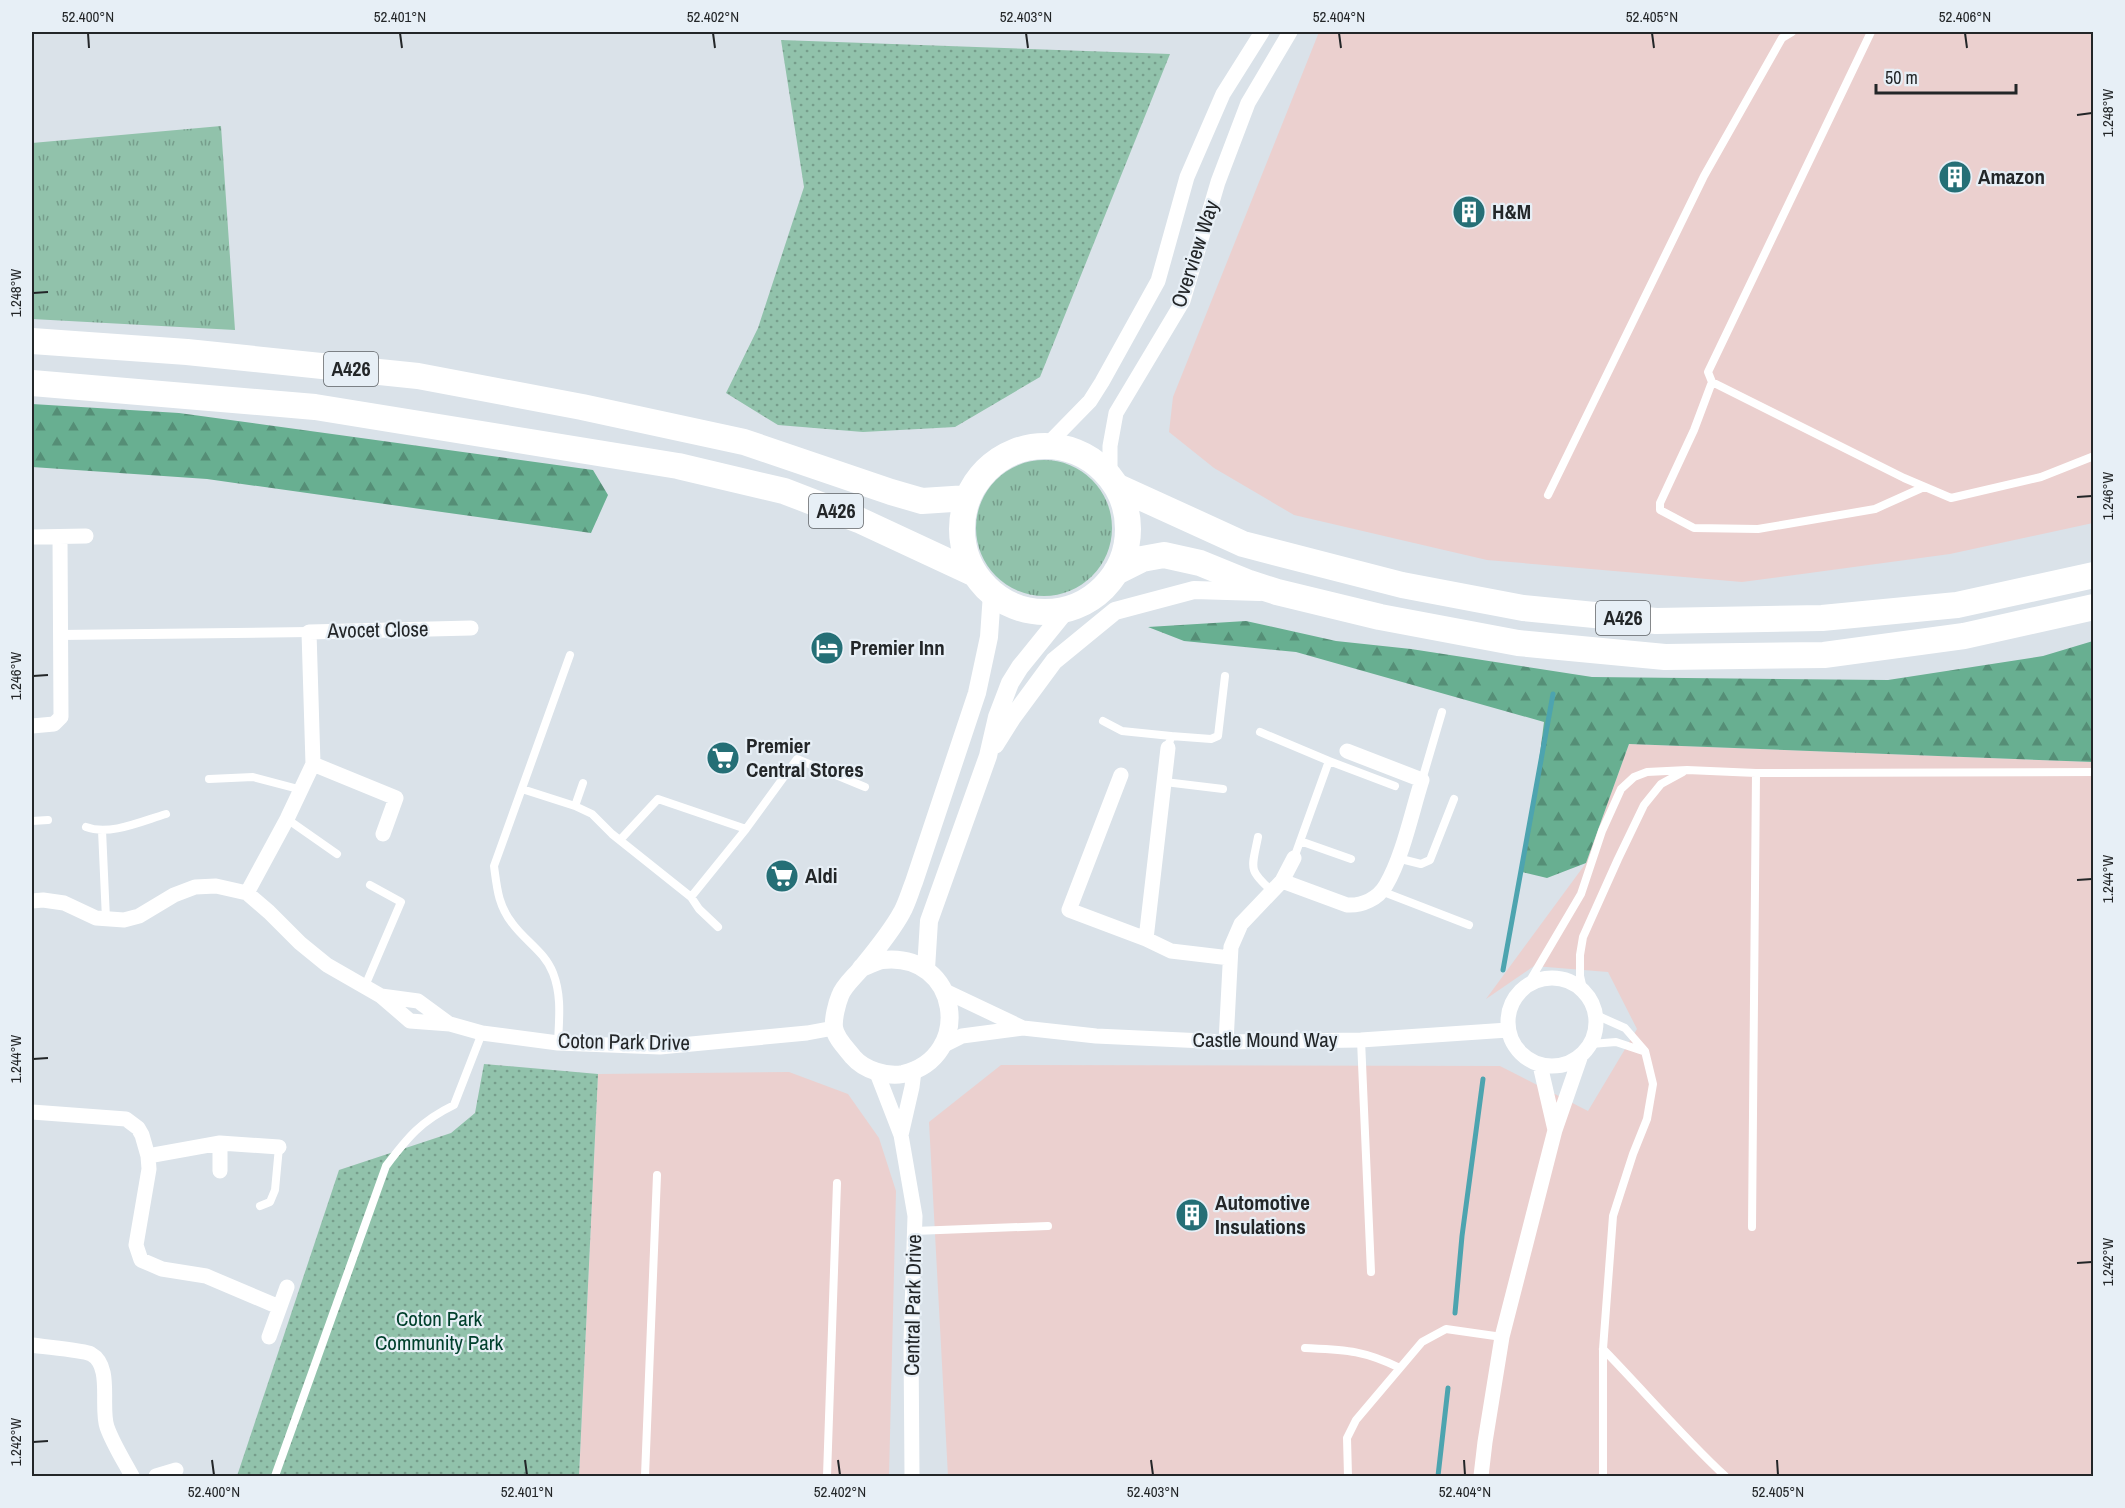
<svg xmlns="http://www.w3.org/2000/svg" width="2125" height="1508" font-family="'Archivo Narrow',sans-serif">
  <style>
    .industrial { fill: #ebd0cf }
    .grass { fill: url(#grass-tufts) }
    .forest { fill: url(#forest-firs) }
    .park { fill: url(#park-dots) }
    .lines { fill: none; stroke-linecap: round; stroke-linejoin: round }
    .stream { stroke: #4da4af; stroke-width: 5 }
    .service { stroke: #fff; stroke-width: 8 }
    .pedestrian { stroke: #fff; stroke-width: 10 }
    .minor { stroke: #fff; stroke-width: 15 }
    .tertiary { stroke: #fff; stroke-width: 18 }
    .trunk { stroke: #fff; stroke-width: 26 }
    .ticks { fill: none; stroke: #232628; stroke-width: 2 }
    .labels { text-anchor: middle; stroke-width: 4.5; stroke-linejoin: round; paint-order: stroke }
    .shield { fill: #e7eff6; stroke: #5e6266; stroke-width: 1.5 }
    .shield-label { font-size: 20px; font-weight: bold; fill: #232628 }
    .poi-label { font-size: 21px; font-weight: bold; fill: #232628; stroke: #e7eff6; text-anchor: start }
    .street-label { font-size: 21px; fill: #232628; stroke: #e7eff6 }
    .park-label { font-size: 21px; fill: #01402c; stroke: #e7eff6 }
    .neatline { fill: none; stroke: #232628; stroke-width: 2 }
    .ticks-label { font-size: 15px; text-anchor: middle; fill: #232628 }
  </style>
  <defs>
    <pattern id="grass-tufts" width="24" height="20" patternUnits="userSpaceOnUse" patternTransform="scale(1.5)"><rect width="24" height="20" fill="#91c2ab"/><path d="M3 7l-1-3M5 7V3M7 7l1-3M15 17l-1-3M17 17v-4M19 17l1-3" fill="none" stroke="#769d8b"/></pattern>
    <pattern id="forest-firs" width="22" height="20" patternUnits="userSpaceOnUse" patternTransform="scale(1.5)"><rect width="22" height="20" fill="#68af91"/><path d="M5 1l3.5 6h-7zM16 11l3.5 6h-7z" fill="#558e76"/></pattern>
    <pattern id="park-dots" width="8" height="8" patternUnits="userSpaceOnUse" patternTransform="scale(1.5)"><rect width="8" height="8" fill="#91c2ab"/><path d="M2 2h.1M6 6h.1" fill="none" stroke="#769d8b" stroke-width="1.8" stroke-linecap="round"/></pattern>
  </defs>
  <rect width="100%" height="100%" fill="#dae2e9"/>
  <path class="industrial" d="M1319,32H2093V523L1950,554L1742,582L1487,560L1294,515L1214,468L1169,432L1173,397Z
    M1629,744L2093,762V1476H948L929,1122L1001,1065L1500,1066L1588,1111L1637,1029L1608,972L1534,966L1486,999L1586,863Z
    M789,1072L848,1094L879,1138L896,1191L889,1476H579L598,1074Z"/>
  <path class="grass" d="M221,126L235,330L32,319V143Z
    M976 528a68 68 0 1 1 136 0a68 68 0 1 1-136 0Z"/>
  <path class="forest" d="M32,404L179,413L593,470L608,495L591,533L207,479L32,467Z
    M1246,621L1336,641L1411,649L1592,677L1888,680L2043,656L2093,641V762L1629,744L1586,863L1547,878L1522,872L1531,824L1544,722L1296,652L1184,641L1148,627Z"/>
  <path class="park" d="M781,40L1170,54L1040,377L955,427L863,432L778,425L726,393L758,328L804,187Z
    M484,1064L598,1074L579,1476H237L339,1170L451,1133L475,1113Z"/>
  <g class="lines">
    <path class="stream" d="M1503,970L1553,694
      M1455,1313L1462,1236L1483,1079
      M1438,1476L1448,1388"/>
    <path class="service" d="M1871,32L1708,372L1712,382L1694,430L1660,503V510L1694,528L1758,529L1875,509L1924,487
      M1712,382L1904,478L1951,498L2041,477L2094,456
      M1548,495L1704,176L1782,38L1792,32
      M1103,721L1122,731L1171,736
      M1260,732L1329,761L1294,858
      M1168,748L1171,736L1211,739L1218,736L1225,676
      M1329,761L1395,786
      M1756,773L2094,772
      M209,779L253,777L302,790
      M1422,780L1442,712
      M1165,782L1223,789
      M522,789L575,806L592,814L612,834L691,897L746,829L797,759L865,787
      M575,806L583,783
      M287,819L337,854
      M32,821L48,820
      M86,827C110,836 142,821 166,814
      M102,830L106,919
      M1258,837C1252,868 1247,869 1272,891
      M620,840L658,799L746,829
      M1300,841L1351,859
      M1397,858L1421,864L1430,860L1454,799
      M1381,891L1469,925
      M691,897L699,909L718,927
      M1528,984L1581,894L1602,831L1621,789L1634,777L1647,772L1687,770L1756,773L1752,1227
      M365,986L401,902L370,885
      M1583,989L1580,976V955L1583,937L1618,859L1644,805L1661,784L1683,772
      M1596,1015L1625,1028L1645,1051L1653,1084L1647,1119L1633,1154L1613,1216L1603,1349V1476
      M1361,1040L1371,1272
      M558,1043C559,1019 562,996 553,973C545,952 525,941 512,923C498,905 497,888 494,866L570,655
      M1591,1044L1616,1042L1643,1051
      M260,1206L270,1202L275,1190L279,1147
      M914,1231L1048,1226
      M1305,1348C1346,1350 1363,1350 1400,1368
      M1603,1349C1644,1391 1682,1436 1725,1476
      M275,1476L386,1166C408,1137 421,1121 454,1105L482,1033
      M645,1476L657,1175
      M827,1476L837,1183
      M1348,1476L1347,1438L1356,1420L1422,1342L1446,1329L1502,1337"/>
    <path class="pedestrian" d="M59,635L309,632"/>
    <path class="minor" d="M1046,446L1090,401L1102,382L1158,281L1187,177L1223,94L1262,32
      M1110,476V446L1116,413L1183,301L1218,182L1248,103L1290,32
      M32,537L86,536
      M32,726L54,724L61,717L60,538
      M1168,748L1146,939L1171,951L1230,958
      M313,764L396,798L383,834
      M1121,775L1069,910L1146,939
      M1282,881L1347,905C1362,906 1378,899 1386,885C1403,856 1412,811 1422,780L1347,751
      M247,893L287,819L313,764L309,632L471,628
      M32,901L43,900L64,903L96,918L124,920L139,916L174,895L195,887L216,886L247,893L269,912L300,943L327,965L381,996L410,1021L450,1024L482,1033L558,1043L660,1047L807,1033L834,1028
      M1508 1022a44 44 0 1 1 88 0a44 44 0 1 1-88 0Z
      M945,991L1023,1028
      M381,996L418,1001L448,1023
      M1226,1042L1231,947L1241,924L1282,881L1294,858
      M944,1045L962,1036L1023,1028L1096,1036L1226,1042L1361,1040L1508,1030
      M1540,1065L1555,1130
      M877,1073L901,1135L915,1216L911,1341L912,1476
      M32,1112L126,1119L138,1128L142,1135L148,1156L149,1169L136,1245L141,1260L162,1269L206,1276L279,1307
      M901,1135L912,1087L914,1071
      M220,1143V1171
      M148,1156L220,1143L279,1147
      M269,1337L287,1287
      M32,1345C43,1347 83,1350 91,1354C113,1366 100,1407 107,1427C113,1444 124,1461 132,1476
      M156,1476L176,1470
      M1481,1476L1485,1442L1502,1337L1555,1130L1581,1055"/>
    <path class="tertiary" d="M995,745L1012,718L1054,661L1115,611L1194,590L1260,592
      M861,968C868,966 876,961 882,960C960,951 975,1057 903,1074C887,1077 864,1070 853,1057C847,1049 835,1038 834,1027C833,1019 837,1003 840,996C843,987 853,978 859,971C873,954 892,931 902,912C907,903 910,892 914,882L977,693L989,637L992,593
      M926,969L929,921L988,756L997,717L1010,683L1020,667L1067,609"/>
    <path class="trunk" d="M32,341L187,352L418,376L582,407L744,442L891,492L922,501L968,498
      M32,383L315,407L678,466L784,491L859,520L975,574
      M962 529a83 83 0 1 1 166 0a83 83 0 1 1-166 0Z
      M1116,486L1243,544L1402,585L1523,608L1656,621L1822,618L1957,605L2094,575
      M1116,572L1142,559L1164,555L1200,563L1249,583L1277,592L1380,617L1518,643L1665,657L1824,655L1964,636L2094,607"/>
  </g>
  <path class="ticks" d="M88,33L89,48M400,33L402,48M713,33L715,48M1026,33L1028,48M1339,33L1341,48M1652,33L1654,48M1965,33L1967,48M2077,115L2092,113M33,293L48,292M2077,497L2092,496M33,676L48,675M2077,880L2092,879M33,1059L48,1058M2077,1263L2092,1262M33,1442L48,1441M212,1460L214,1475M525,1460L527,1475M838,1460L840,1475M1151,1460L1153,1475M1464,1460L1465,1475M1777,1460L1778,1475"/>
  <defs>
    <symbol id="building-disc" viewBox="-11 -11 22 22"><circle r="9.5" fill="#256f76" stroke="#e7eff6"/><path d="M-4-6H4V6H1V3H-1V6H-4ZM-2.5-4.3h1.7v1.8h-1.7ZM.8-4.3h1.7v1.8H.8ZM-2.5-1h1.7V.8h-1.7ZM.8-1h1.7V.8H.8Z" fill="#fff"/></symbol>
    <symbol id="hotel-disc" viewBox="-11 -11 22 22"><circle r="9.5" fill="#256f76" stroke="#e7eff6"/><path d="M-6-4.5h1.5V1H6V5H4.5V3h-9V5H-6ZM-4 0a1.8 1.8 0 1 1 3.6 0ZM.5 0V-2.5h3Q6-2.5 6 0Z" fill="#fff"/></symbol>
    <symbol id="supermarket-disc" viewBox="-11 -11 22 22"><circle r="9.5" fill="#256f76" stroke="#e7eff6"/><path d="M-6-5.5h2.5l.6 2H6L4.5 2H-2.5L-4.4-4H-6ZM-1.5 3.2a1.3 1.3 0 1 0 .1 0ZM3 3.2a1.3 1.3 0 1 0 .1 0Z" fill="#fff"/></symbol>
  </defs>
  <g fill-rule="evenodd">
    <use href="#building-disc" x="1936" y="158" width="38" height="38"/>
    <use href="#building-disc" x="1450" y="193" width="38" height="38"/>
    <use href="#hotel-disc" x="808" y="629" width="38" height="38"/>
    <use href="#supermarket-disc" x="704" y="739" width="38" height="38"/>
    <use href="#supermarket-disc" x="763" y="857" width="38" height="38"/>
    <use href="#building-disc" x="1173" y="1196" width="38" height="38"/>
  </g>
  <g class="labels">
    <g class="shield">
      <rect x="324" y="352" width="54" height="34" rx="4.5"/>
      <rect x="809" y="494" width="54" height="34" rx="4.5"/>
      <rect x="1596" y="601" width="54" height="34" rx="4.5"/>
    </g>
    <g class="shield-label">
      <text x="351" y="376">A426</text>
      <text x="836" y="518">A426</text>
      <text x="1623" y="625">A426</text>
    </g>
    <g class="poi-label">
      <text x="1978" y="184">Amazon</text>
      <text x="1492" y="219">H&amp;M</text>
      <text x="850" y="655">Premier Inn</text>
      <text x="746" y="753">Premier<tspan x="746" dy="24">Central Stores</tspan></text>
      <text x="805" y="883">Aldi</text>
      <text x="1215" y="1210">Automotive<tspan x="1215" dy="24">Insulations</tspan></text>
    </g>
    <g class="street-label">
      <text transform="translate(1195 254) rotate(-72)" y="7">Overview Way</text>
      <text transform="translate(378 630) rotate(-1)" y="7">Avocet Close</text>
      <text x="1265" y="1047">Castle Mound Way</text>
      <text transform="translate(624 1042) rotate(1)" y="7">Coton Park Drive</text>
      <text transform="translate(913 1305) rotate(-89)" y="7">Central Park Drive</text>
    </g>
    <g class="park-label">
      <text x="439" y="1326">Coton Park<tspan x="439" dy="24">Community Park</tspan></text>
    </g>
  </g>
  <rect width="2125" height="1508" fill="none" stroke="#e7eff6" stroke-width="66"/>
  <path d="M1876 84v9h140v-9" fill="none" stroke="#232628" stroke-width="3"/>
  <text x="1885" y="84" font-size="18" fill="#232628" stroke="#e7eff6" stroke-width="4.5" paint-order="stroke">50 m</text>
  <rect x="33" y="33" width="2059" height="1442" class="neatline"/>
  <g class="ticks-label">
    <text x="88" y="22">52.400°N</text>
    <text x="400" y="22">52.401°N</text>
    <text x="713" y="22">52.402°N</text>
    <text x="1026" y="22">52.403°N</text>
    <text x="1339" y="22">52.404°N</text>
    <text x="1652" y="22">52.405°N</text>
    <text x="1965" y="22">52.406°N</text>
    <text transform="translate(2108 113) rotate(-90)" y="5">1.248°W</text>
    <text transform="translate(16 293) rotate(-90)" y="5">1.248°W</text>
    <text transform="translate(2108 496) rotate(-90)" y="5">1.246°W</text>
    <text transform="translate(16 676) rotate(-90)" y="5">1.246°W</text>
    <text transform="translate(2108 879) rotate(-90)" y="5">1.244°W</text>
    <text transform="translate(16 1059) rotate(-90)" y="5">1.244°W</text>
    <text transform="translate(2108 1262) rotate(-90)" y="5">1.242°W</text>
    <text transform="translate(16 1442) rotate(-90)" y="5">1.242°W</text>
    <text x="214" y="1497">52.400°N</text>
    <text x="527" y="1497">52.401°N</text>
    <text x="840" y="1497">52.402°N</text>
    <text x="1153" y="1497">52.403°N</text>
    <text x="1465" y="1497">52.404°N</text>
    <text x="1778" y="1497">52.405°N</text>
  </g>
</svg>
